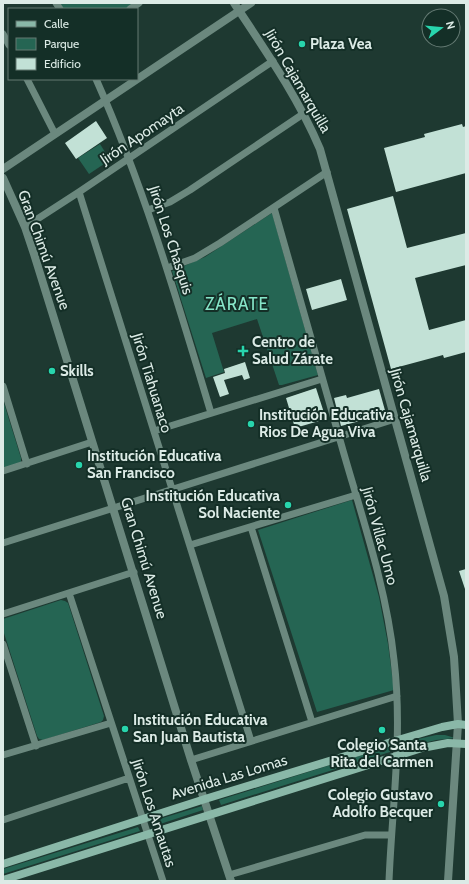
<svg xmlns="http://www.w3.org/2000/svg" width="469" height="884" font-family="Cabin,sans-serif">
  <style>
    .green { fill: #256553 }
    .building { fill: #c2e1d6 }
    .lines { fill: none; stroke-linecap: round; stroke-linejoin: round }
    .minor { stroke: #6b887e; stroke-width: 7 }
    .tertiary { stroke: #6b887e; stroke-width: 8 }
    .secondary { stroke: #8ab8a8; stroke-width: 8 }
    .poi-dot { fill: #28d5ad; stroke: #142f27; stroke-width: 1.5 }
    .labels { text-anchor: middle; stroke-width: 4; stroke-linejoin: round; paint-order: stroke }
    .poi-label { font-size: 15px; font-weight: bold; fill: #dcebe6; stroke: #142f27; text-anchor: start }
    .street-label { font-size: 15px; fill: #dcebe6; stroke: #142f27 }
    .quarter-label { font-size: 17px; letter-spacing: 1px; fill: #87e6c9; stroke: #142f27 }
  </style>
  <rect width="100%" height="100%" fill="#1e3931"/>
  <path class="green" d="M60,3H134L125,9H63Z
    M100,144L110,160L89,174L78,158Z
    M272,213L318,375L282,385H279L257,319L212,333L224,372L206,378L172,271L205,257Z
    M3,400L21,458V462L3,469Z
    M352,500L379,597L388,644L394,690L317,712L258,530Z
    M61,600L65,601L68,603L104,716L103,720L101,722L43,740L39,739L37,736L3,630V619Z
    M436,735H445L455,738L436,740L408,747L409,741Z
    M391,746L390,752L221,805L219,800Z
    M202,806L203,810L154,826L153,821Z
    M138,827L140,831L3,874V869Z"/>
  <path class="building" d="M96,121L107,138L76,159L65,143Z
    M462,124L463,127L466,126V173L396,192L384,148L425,137L424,134Z
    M393,196L407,248L466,233V265L415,278L429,330L466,320V352L444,358L443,355L391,369L347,209Z
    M341,279L347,300L312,310L306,289Z
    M245,362L250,378L244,380L242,375L224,380L229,394L220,397L213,377L225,373L224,369Z
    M316,388L326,419L295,428L286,398Z
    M379,389L386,414L341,426L334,398L346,395L347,398Z
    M466,569V589H465L459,571Z"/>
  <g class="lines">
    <path class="minor" d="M56,3L60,9
      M130,9L139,3
      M3,34L9,45
      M27,79L55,134
      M96,79C144,187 177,300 211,413
      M79,192L251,741
      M274,208C297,290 320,372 344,454C363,520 387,591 394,660C403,734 392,807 389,881
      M148,210L170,202L190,190L303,114
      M25,227L79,192L273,61
      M167,268L195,258L220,243L327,172
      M3,386L27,464
      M154,431L322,379
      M3,471L92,442
      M251,527L312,722
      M3,543L395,419
      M190,545L356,495
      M69,593L163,881
      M3,614L134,572
      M3,644L36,746
      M3,755L111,723
      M191,760L397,696
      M3,820L129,778
      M229,875L365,835H391"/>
    <path class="tertiary" d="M234,3C265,50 298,97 320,149L444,596L454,657L458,724L448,881
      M3,169L251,3
      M3,178L25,227L34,254L191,760L231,881"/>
    <path class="secondary" d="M3,864L205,799L398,740L442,727L458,724L466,725
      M3,880L422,748L448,743L466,744"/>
  </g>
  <g class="poi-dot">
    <circle cx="302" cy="44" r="4"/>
    <path d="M241 345h4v4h4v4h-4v4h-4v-4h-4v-4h4z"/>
    <circle cx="52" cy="371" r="4"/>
    <circle cx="251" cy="424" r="4"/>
    <circle cx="79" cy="465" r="4"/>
    <circle cx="288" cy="505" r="4"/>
    <circle cx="125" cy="729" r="4"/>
    <circle cx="382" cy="730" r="4"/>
    <circle cx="441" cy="804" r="4"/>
  </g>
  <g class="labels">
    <g class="poi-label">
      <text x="310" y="49">Plaza Vea</text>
      <text x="252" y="347">Centro de<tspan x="252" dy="17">Salud Zárate</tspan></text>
      <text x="60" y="376">Skills</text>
      <text x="259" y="420">Institución Educativa<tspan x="259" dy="17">Rios De Agua Viva</tspan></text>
      <text x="87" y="461">Institución Educativa<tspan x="87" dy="17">San Francisco</tspan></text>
      <text x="280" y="501" text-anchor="end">Institución Educativa<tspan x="280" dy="17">Sol Naciente</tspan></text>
      <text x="133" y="725">Institución Educativa<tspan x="133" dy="17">San Juan Bautista</tspan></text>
      <text x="382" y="750" text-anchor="middle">Colegio Santa<tspan x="382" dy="17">Rita del Carmen</tspan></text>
      <text x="433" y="800" text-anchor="end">Colegio Gustavo<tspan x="433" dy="17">Adolfo Becquer</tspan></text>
    </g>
    <g class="street-label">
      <text transform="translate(298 81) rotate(60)" y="5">Jirón Cajamarquilla</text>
      <text transform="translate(142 134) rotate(-34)" y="5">Jirón Apomayta</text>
      <text transform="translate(171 240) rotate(72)" y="5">Jirón Los Chasquis</text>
      <text transform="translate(44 250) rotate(70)" y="5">Gran Chimú Avenue</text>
      <text transform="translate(152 383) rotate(73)" y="5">Jirón Tiahuanaco</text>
      <text transform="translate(411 425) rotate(74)" y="5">Jirón Cajamarquilla</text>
      <text transform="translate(380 536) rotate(75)" y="5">Jirón Villac Umo</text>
      <text transform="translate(144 558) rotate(73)" y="5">Gran Chimú Avenue</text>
      <text transform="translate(229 777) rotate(-17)" y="5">Avenida Las Lomas</text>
      <text transform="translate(154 813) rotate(72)" y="5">Jirón Los Amautas</text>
    </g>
    <g class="quarter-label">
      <text x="237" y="310">ZÁRATE</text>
    </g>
  </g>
  <rect width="469" height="884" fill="none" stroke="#dcebe6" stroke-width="8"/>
  <rect x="8" y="8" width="130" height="72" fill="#142f27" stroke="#647a73"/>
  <rect x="16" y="21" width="20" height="6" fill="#8ab8a8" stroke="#647a73"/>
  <text x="44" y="28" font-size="12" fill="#dcebe6">Calle</text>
  <rect x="16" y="38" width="20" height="12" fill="#256553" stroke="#647a73"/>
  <text x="44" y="48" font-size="12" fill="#dcebe6">Parque</text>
  <rect x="16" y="58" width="20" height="12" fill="#c2e1d6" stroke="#647a73"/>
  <text x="44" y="68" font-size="12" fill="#dcebe6">Edificio</text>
  <g transform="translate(441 28) rotate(74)"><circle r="19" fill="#142f27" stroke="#647a73"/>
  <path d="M0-3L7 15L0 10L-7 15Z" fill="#28d5ad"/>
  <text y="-6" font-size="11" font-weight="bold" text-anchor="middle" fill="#dcebe6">N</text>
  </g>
</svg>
